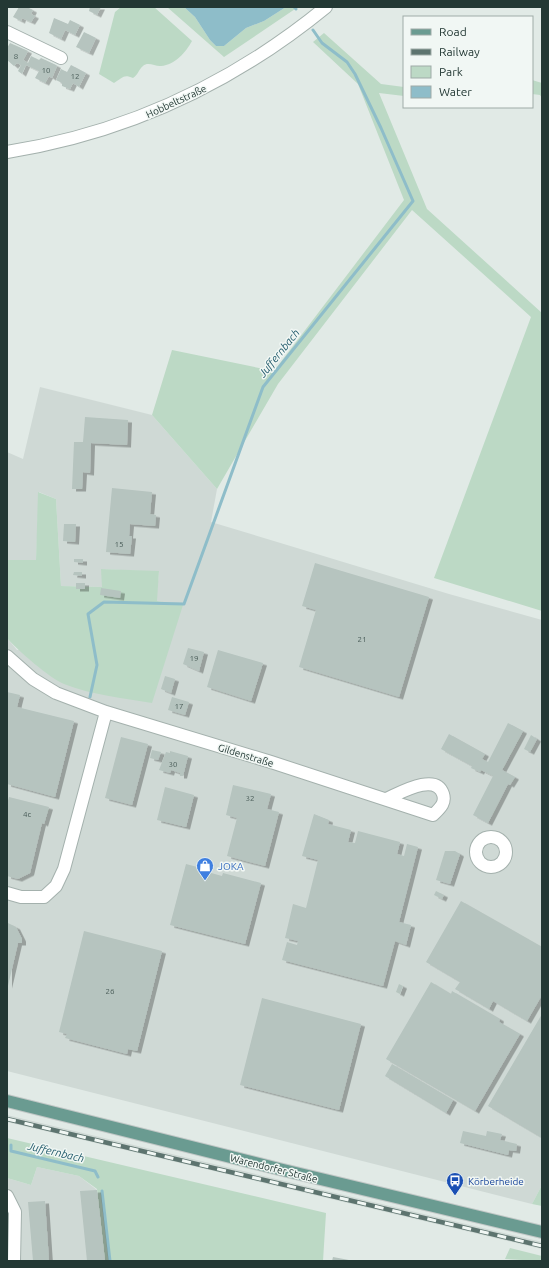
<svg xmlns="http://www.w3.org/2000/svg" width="549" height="1268" font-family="Ubuntu,sans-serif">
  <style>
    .built { fill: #cfd9d5 }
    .green { fill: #bcd9c5 }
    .water { fill: #8ebdc9 }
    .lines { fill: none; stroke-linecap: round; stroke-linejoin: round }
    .stream { stroke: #8ebdc9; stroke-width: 3 }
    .building { fill: #b6c4bf; filter: url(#shadow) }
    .minor-casing { stroke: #a4b1ad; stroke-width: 14 }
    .major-casing { stroke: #c1c7c6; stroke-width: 14 }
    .minor { stroke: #fff; stroke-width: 12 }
    .major { stroke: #6a9b91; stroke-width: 12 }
    .rail-casing { stroke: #5d746f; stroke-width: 4.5 }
    .rail { stroke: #f1f7f4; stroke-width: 3; stroke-dasharray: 9; stroke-linecap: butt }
    .labels { text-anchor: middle; stroke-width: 3; stroke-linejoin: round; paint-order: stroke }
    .number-label { font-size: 8px; fill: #485b57 }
    .street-label { font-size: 10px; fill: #233834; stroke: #f1f7f4 }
    .shop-label { font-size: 10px; fill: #366cbe; stroke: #f1f7f4; text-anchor: start }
    .transit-label { font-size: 10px; fill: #164399; stroke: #f1f7f4; text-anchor: start }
    .water-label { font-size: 11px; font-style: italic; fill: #245d6d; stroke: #f1f7f4 }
  </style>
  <defs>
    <filter id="shadow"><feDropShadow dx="4" dy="2.5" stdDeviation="0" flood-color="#0004"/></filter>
  </defs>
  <rect width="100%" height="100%" fill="#e1eae6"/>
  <path class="built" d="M40,387L152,415L217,489L211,522L449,594L542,620V1185L532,1204L7,1071V638L17,650L182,605L156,601L159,572L102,569V587L61,586L56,499L39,492L36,560H7V452L23,459Z
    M7,1115L542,1242V1249L7,1122Z
    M37,1167L79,1176L97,1190L105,1261H7V1178L31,1185Z"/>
  <path class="green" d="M121,7H154L192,41C186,52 175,65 161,66C156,67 148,61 143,66C139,69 138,75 133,78C123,74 123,78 114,83L99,74L115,12Z
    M167,7H184L195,17L210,40L216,46H224L246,28L264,21L286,7H298L224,57Z
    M324,33L381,84L404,87V96L379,93L427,209L542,313V611L434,578L531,317L412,210L278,384L217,489L152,415L172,350L274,371L404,200L358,84L313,42Z
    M532,80L542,83V98L540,95L532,94Z
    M38,492L56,499L61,586L102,587L101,569L159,571L157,601L183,605L152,703C123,698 92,695 64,684C51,679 17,650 7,638V560H36Z
    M7,1138L326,1213L323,1261H105L97,1189L79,1176L37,1167L31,1185L7,1178Z
    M542,1185V1206L532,1204Z
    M510,1248L542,1256V1261L505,1259Z"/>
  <path class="water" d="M184,7H286L264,21L246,28L224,46H216L210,40L195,17Z"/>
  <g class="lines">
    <path class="stream" d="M294,7L296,9
      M90,697L97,665L88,614L104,602L184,604L263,387L413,201L381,128L355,74L347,62L322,43L313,30
      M11,1145V1151L95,1171L98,1177
      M102,1191L110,1261"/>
  </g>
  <path class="building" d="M19,7H27L33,10L31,14L35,16L31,22L22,18L21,21L13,17Z
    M90,7H101L97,15L89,11Z
    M54,18L68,24L70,20L80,25L75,35L65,30L61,39L49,33Z
    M84,32L96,38L89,53L76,47Z
    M10,43L28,51L23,60L28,63L31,56L39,60L41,58L56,65L57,66L52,78L49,76L45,83L35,78L39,71L26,65L22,74L18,71L21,65L17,63L14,66L7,60V48Z
    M71,65L86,73L79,87L73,83L70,89L62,86V83L56,80L61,69L67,72Z
    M85,417L128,420L127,445L91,443L90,473L83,472L82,489H72L74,442H83Z
    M112,488L152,492L150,514L156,515L155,526L130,524L129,536H132L130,554L106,552Z
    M64,524H76L75,542L63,541Z
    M74,559H83V563L74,562Z
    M315,563L429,597L399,697L299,667L316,610L302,606Z
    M74,572H82V576L73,575Z
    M76,583H85V589H76Z
    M101,588L121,591L120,598L100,595Z
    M188,648L204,652L199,671L183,664Z
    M218,650L263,663L251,701L207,687Z
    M165,676L175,679L171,693L161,689Z
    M7,692L20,695L17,707L74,721L55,797L7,784Z
    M172,697L189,702L185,715L168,710Z
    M508,723L523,731L502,770L515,777L510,785L508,784L488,823L473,815L493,776L481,770L480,772L471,768L472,766L441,749L449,734L485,754L482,759L488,762Z
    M531,735L537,739L530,752L524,749Z
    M121,737L148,744L132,805L105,798Z
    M152,750L161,752L158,760L150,758Z
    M170,751L188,756L183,776H180V773L171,770L170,773L159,770L166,752L170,753Z
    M233,785L271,794L267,809L279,812L265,866L227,856L237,818L226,815Z
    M165,787L194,795L186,827L157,820Z
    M9,797L49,807L44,824L42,823L30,873L18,879L7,876V804Z
    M314,814L329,820L328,824L351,830L348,842L355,843L358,831L400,842L397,854L404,856L407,844L418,847L399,922L411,925L406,945L395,941L383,986L282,960L287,942L297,945L298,941L285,938L293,904L306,908L318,860L302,856Z
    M445,851H455L460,854L450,884L436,880Z
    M186,864L205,869L204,871L222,876L223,873L261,883L245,944L170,925Z
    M436,891L444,895L442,899L434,895Z
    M461,901L542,947V995L527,1021L493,1001L489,1009L455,989L460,982L426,962Z
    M8,923L16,927L22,939V943H18L8,986Z
    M84,931L162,951L137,1051L128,1049L127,1054L65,1038L67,1034L59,1032Z
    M431,982L451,994L452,991L500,1019L499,1022L520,1034L475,1111L386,1059Z
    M399,984L403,986L400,994L396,992Z
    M262,998L361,1024L339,1110L240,1085Z
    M542,1014V1138L488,1106Z
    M392,1064L453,1100L446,1113L385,1076Z
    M463,1131L486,1136L487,1131L502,1134L500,1140L517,1144L516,1151L509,1150L508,1155L460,1143Z
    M97,1190L105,1261H87L80,1191Z
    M45,1201L49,1261H33L28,1202Z
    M333,1257L349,1260V1261H332Z"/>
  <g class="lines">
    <defs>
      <path id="minor" d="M7,32L61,58
        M7,152C127,133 232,84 326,7
        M7,656L33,679L56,693L106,712L271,762L433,815C440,808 446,803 443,794C436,772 400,793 386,799
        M476 852a15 15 0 1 1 30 0a15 15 0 1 1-30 0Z
        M7,893L21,897H44L56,886L64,869L106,712
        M7,1196L15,1212L14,1261"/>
      <path id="major" d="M7,1101L279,1169L542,1232"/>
    </defs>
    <use href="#minor" class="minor-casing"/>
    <use href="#major" class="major-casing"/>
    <use href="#minor" class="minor"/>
    <use href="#major" class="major"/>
    <defs>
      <path id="rail" d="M7,1119L542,1246"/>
    </defs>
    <use href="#rail" class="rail-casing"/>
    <use href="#rail" class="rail"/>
  </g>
  <defs>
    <symbol id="shop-pin" viewBox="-11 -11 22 30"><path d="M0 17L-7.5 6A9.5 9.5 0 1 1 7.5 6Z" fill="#3f7fe0" stroke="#f1f7f4"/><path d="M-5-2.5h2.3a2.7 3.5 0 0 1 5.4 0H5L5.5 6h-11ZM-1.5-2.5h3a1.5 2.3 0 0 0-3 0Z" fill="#fff"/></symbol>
    <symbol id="bus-pin" viewBox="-11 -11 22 30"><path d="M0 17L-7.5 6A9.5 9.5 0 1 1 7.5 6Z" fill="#1a4fb4" stroke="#f1f7f4"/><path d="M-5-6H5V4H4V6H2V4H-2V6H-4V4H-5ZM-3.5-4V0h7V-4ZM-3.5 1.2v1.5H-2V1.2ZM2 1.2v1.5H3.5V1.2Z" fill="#fff"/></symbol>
  </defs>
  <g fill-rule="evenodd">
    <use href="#shop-pin" x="195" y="856" width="20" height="27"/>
    <use href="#bus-pin" x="445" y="1171" width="20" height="27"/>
  </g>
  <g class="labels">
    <g class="number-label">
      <text x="16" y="59">8</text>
      <text x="46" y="73">10</text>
      <text x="75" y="79">12</text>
      <text x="119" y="547">15</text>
      <text x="362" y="642">21</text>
      <text x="194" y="661">19</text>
      <text x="179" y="709">17</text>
      <text x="173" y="767">30</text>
      <text x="250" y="801">32</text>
      <text x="27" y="817">4c</text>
      <text x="110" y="994">26</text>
    </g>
    <g class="street-label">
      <text transform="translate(176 101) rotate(-25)" y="4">Hobbeltstraße</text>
      <text transform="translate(246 755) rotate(17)" y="4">Gildenstraße</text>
      <text transform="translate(274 1168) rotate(14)" y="4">Warendorfer Straße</text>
    </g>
    <g class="shop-label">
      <text x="218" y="870">JOKA</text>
    </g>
    <g class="transit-label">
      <text x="468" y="1185">Körberheide</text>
    </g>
    <g class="water-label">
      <text transform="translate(279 353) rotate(-51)" y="4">Juffernbach</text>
      <text transform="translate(56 1152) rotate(13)" y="4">Juffernbach</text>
    </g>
  </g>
  <rect width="549" height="1268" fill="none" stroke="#233834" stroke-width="16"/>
  <rect x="403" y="16" width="130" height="92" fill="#f1f7f4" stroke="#9faba7"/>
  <rect x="411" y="29" width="20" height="6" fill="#6a9b91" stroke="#9faba7"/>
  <text x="439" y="36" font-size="12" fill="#233834">Road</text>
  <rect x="411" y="49" width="20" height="6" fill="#5d746f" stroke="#9faba7"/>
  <text x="439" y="56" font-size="12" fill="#233834">Railway</text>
  <rect x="411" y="66" width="20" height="12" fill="#bcd9c5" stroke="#9faba7"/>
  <text x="439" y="76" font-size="12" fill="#233834">Park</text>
  <rect x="411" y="86" width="20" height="12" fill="#8ebdc9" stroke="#9faba7"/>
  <text x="439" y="96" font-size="12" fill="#233834">Water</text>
</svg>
